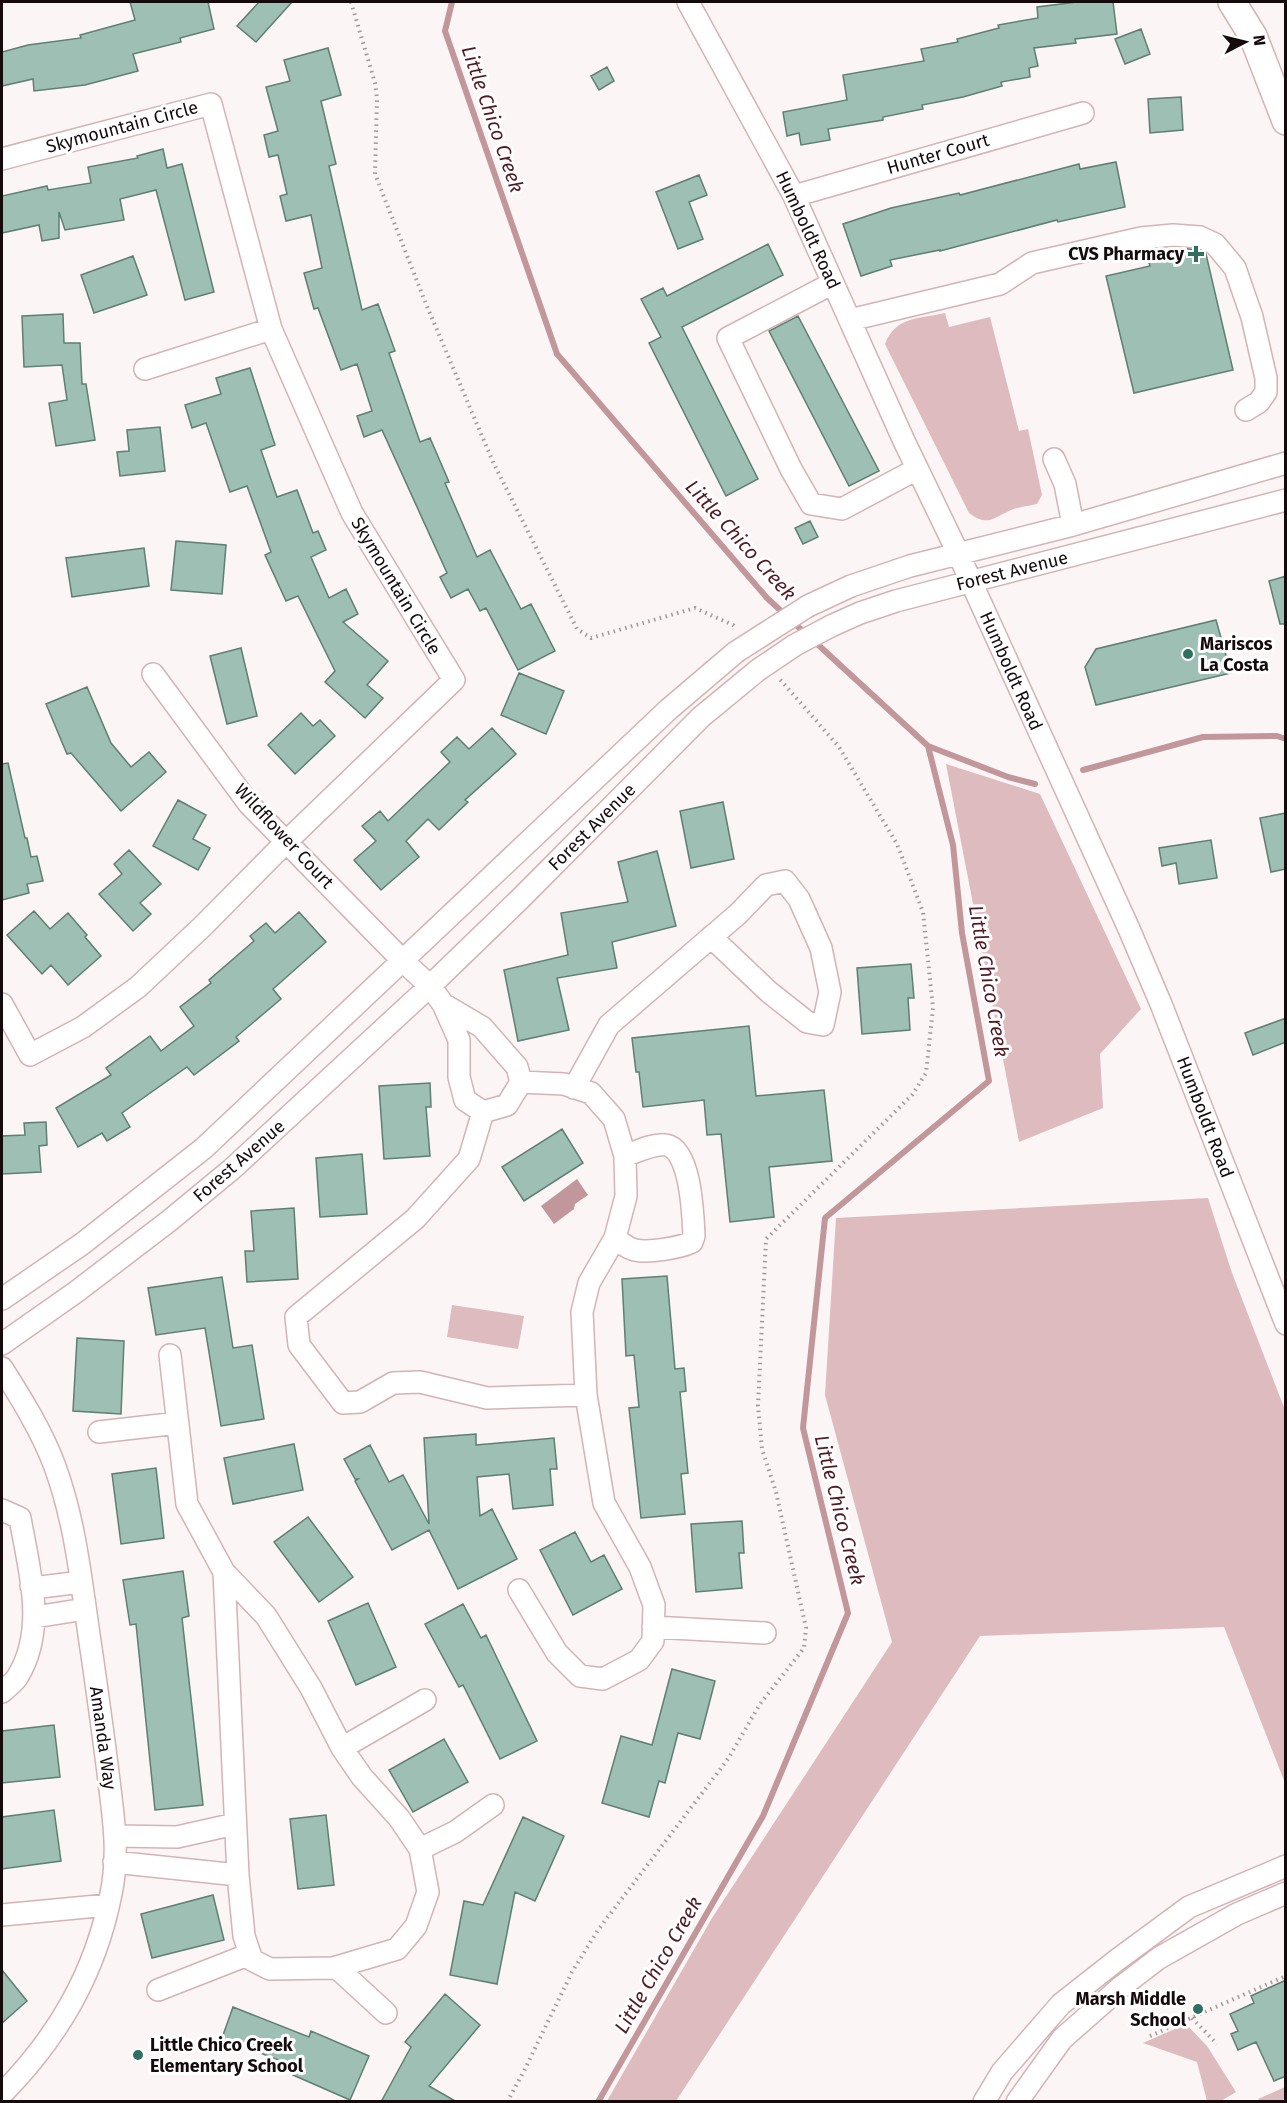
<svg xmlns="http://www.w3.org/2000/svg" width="1287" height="2103" font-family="'Fira Sans',sans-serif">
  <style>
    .green { fill: #ddbbbf }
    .water { fill: #c2979c }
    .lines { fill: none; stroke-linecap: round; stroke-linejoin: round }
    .stream { stroke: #c2979c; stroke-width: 6 }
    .building { fill: #9ebfb4; stroke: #5f7e74; stroke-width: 1.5 }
    .minor-casing { stroke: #d4b3b6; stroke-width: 24 }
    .major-casing { stroke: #d4b3b6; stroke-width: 30 }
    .path { stroke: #a1999a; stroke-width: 4; stroke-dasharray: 1.5 4.5; stroke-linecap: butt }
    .minor { stroke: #fff; stroke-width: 21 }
    .major { stroke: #fff; stroke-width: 27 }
    .minor-bridge-casing { stroke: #d4b3b6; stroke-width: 24; stroke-linecap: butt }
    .minor-bridge { stroke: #fff; stroke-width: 21 }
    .poi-dot { fill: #2f6f5e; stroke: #fff; stroke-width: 2 }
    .labels { text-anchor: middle; stroke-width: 6; stroke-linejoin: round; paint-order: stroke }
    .street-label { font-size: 18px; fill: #150a0c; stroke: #fff }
    .poi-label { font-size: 18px; font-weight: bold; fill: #150a0c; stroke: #fff; text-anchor: end }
    .water-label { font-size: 20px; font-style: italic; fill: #511a25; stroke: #fff }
  </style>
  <rect width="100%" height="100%" fill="#fcf5f6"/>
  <path class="green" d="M945,313L949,327L990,317L1019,431L1028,429L1042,495L1037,504C1029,506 1017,507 1009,511C993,518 988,527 969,513L885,344C896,316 919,319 945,313Z
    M946,764L1040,794L1141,1009L1100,1054L1103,1108L1019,1142Z
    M1208,1198L1232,1273L1285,1410V1783L1224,1627L980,1636L676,2101H607L712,1918L892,1642L825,1395L836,1218Z
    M452,1305L524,1316L518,1349L447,1337Z
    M1186,2024L1207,2046L1236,2092L1221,2101H1207L1197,2062L1143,2043Z
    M1285,2087V2101H1259L1258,2099Z"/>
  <path class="water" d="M577,1179L588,1195L575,1204L574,1209L554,1224L541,1206Z"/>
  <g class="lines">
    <path class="stream" d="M452,2L445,31L557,354L767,598L806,634
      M928,746L1008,777L1035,784
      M1083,770L1203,737L1277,736L1286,739
      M598,2102L763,1816L848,1613L803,1428L825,1218L989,1081L962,933L953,845L928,746L814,641"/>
  </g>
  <path class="building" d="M130,2H208L214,29L180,38L181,42L133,54L138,71L85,85L34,91L33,79L2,86V52L28,45L81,38L80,35L135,20Z
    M259,2H292L256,42L237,26Z
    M1077,2H1113L1117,34L1075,39L1076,43L1034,48L1038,66L1029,68L1030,77L1001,82L1002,86L963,97L922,105L923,109L883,117V120L828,129L830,140L801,145L799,133L787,136L783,112L847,100L843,75L924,61L921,49L958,42L957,39L999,28L998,25L1038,18L1037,7Z
    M1141,29L1150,54L1125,64L1115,39Z
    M328,48L341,95L321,101L336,164L329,166L362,310L378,304L395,351L389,353L420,442L430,438L449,482L445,483L477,557L490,550L521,609L531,604L555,651L518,670L486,608L480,611L468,589L451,598L440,577L447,573L382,430L364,437L357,416L372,411L357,364L341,370L318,308L314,309L304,273L322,268L311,215L286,221L280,196L287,194L278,155L269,157L264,135L278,131L266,87L290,81L284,60Z
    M607,67L614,81L599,90L591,76Z
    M1181,97L1183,130L1150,133L1148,99Z
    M163,149L167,168L182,164L214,292L185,300L156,190L120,199L124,220L65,230L59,212V238L42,241L39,225L2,233V196L47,186L48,190L91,183L88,167L138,158L137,156Z
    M1116,162L1125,207L1058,222L1057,220L940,251V250L890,260L892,266L861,276L843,224L891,208L959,193L960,195L1079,164L1080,169Z
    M699,175L707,195L689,202L703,239L678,249L656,192Z
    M768,244L783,275L682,327L758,479L726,496L649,343L661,337L641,299L663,288L667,296Z
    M1181,248L1197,250L1206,254L1233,370L1134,393L1106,276L1150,266L1147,256Z
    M133,256L147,295L94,313L81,275Z
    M63,314L64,343H80L82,384H86L95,440L56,446L49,403L67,400L62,365L24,367L22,316Z
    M798,316L879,471L849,486L769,331Z
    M250,368L275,445L261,450L277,497L297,490L313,533L318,531L326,550L311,557L329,598L346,589L358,614L343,622L388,661L367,685L383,698L365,718L325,682L335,671L298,596L286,601L265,555L271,552L247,486L230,492L206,423L192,428L185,405L221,394L216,378Z
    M160,427L165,471L120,476L117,452L129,451L127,430Z
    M810,521L818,537L803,544L795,528Z
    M176,541L226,545L222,594L171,590Z
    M144,548L149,586L72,597L66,558Z
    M1286,576V624H1280L1269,581Z
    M1216,620L1231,673L1096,705L1085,667L1096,649Z
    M241,648L257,716L227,724L210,656Z
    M519,673L564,691L546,734L501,715Z
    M87,687L111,743L131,767L149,752L166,772L121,811L71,753L67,754L46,704Z
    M301,713L313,726L320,720L335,736L295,774L268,745Z
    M492,728L516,754L465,800L468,802L439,830L428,819L406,841L419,857L381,890L354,860L376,841L362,826L380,811L388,821L450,762L441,752L457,737L469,749Z
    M8,763L25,838H27L31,857L37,856L43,881L27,884L29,893L2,900V764Z
    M178,800L206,815L193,839L210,848L198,870L153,846Z
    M723,802L734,859L691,868L680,811Z
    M1286,813V869L1271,872L1260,818Z
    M1211,840L1217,878L1179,884L1176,863L1162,866L1159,848Z
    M129,850L161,884L140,903L151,914L133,931L99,894L122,874L114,864Z
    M657,851L676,926L612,942L617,968L557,978L569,1030L518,1041L504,970L568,955L561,913L628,902L618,862Z
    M34,911L50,929L68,913L87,935L85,937L101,956L68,985L51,965L42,974L7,935Z
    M299,912L326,942L273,989L281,999L236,1037L239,1041L194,1075L187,1067L122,1113L130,1127L107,1141L102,1133L78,1147L56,1108L111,1075L106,1068L150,1036L161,1051L194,1026L180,1007L211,983L209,980L254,941L250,936L266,923L275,933Z
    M911,964L914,998H908L910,1030L862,1034L857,968Z
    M1286,1018V1042L1253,1055L1245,1033Z
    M749,1026L756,1096L824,1090L832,1161L769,1167L774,1217L730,1222L721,1134L707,1135L704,1100L643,1107L639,1072H636L632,1038Z
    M430,1083L431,1107H426L430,1156L384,1159L379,1086Z
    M46,1122L47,1145L39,1146L41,1172L2,1174V1136L25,1135L24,1123Z
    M562,1129L583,1163L524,1201L502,1167Z
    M362,1154L367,1214L320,1217L316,1158Z
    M294,1208L298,1279L247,1282L245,1251H254L251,1211Z
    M667,1276L675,1369L684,1368L686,1391L680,1392L688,1473L681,1474L685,1514L641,1518L629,1408L639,1407L634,1355L626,1356L622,1279Z
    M222,1277L233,1348L252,1345L264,1419L221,1426L205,1328L156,1335L148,1288Z
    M77,1338L124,1341L121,1414L73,1411Z
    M476,1434V1445L554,1438L557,1469H550L553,1505L513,1509L509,1474L477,1477L480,1516L492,1509L517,1559L458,1589L429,1530L392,1550L355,1481L358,1479H355L344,1459L370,1445L389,1482L403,1475L429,1524L424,1438Z
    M294,1444L303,1490L233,1504L224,1458Z
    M156,1468L164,1538L121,1544L112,1474Z
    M308,1517L353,1577L319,1602L274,1542Z
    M742,1521L744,1553H739L742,1588L696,1592L691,1524Z
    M575,1532L591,1562L604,1555L622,1589L573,1615L540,1550Z
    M183,1571L189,1616L182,1618L203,1805L155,1810L136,1624L130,1625L123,1580Z
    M368,1603L396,1667L356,1685L328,1621Z
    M463,1604L481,1638L486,1635L537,1741L500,1759L463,1685L459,1687L425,1624Z
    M672,1669L715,1681L700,1739L678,1733L665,1783L659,1781L649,1817L602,1803L621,1736L652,1745Z
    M54,1725L60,1777L2,1783V1731Z
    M444,1739L468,1782L413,1812L389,1770Z
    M54,1810L61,1861L2,1869V1817Z
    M326,1815L334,1885L298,1889L290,1819Z
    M523,1817L564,1836L535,1901L515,1892L497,1984L450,1975L464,1901L483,1905Z
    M213,1895L224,1940L152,1958L141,1914Z
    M2,1970L27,2001L2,2023Z
    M1286,1980V2076L1274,2081L1256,2042L1238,2050L1231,2034L1238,2031L1230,2014L1254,2003L1251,1996Z
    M445,1994L480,2025L429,2086L457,2102H381L411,2047L405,2042Z
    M233,2007L309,2037L311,2031L369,2056L350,2100L293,2075L296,2067L222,2038Z"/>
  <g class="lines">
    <defs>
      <path id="minor" d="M688,2L794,196L904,441L958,553L1129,929L1161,1004L1286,1324
        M2,159L211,104L271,329L352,513L454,680L286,842L204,925L138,987L83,1027L30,1055L2,1004
        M794,196L1083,113
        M833,283L728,338L791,469L811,504L842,509L917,469
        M850,320L1000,284L1032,263L1141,238L1173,235L1200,237L1215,244L1235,268L1252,317L1266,378V392L1259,402L1246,410
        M145,369L271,329
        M1054,459L1065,484L1073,525
        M808,606L851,586L910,566L1073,525L1286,463
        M831,626L860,613L896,601L1286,500
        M153,674L249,804L403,961L430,986L443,1004L459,1040V1077L465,1100L483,1112L507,1105L521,1082L517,1067L482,1027L443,1004
        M521,1082L564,1084L591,1093L614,1119L625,1156L626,1196L615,1238L589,1283L582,1312L586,1395
        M574,1088L609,1025L738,914L766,885L785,881L799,899L821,948L830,992L823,1025L807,1022L769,992L711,937
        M483,1112L469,1159L415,1219L296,1317L299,1345L343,1403L360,1402L393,1383L420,1382L487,1398L586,1395L604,1503L640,1567L654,1605L653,1641L639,1660L603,1679L580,1676L557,1653L519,1590
        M615,1238C621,1243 627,1248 635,1250C649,1253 679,1248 692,1242L694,1236C693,1215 691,1149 666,1145C654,1143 636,1152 625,1156
        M2,1299L82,1244L204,1148L669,709L736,652
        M2,1344L76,1292L169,1221L232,1169L430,986L519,900L701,717L758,670
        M170,1355L187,1504L224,1572L238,1875L244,1936L252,1960L270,1969L333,1968L397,1949L416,1926L428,1892L420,1849L399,1818L362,1777L342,1748L311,1688L266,1616L224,1572
        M2,1368C21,1398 41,1430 54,1464C77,1525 82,1591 92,1655C98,1697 104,1739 109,1781C114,1821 119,1855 111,1894C95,1974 58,2037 2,2094
        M99,1432L178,1423
        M2,1510L20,1518C29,1570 47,1628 18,1676C15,1682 7,1687 2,1692
        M31,1586L41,1587L81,1582
        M35,1617L85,1609
        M653,1627L765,1633
        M342,1748L425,1700
        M115,1836L177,1837L235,1824
        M420,1849L455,1832L493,1805
        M114,1862L238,1875
        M2,1915L108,1905
        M336,1967L386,2013
        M158,1990L250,1954
        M984,2102L1002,2072L1061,2004L1117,1960L1189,1907L1286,1866
        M1017,2102L1062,2039L1121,1987L1159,1958L1237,1914L1286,1893"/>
      <path id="major" d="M1232,2L1253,36L1286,121"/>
    </defs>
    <use href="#minor" class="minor-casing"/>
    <use href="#major" class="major-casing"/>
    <path class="path" d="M351,2L375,83L377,99L375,174L426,304L493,462L577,629L591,638L695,608L733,625L736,628
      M1192,2018L1217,2044
      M1150,2036L1286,1976
      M507,2102L524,2071L572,1972L598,1930L728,1759L760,1704L804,1648L806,1628L776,1492L762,1449L758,1406L766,1239L912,1095L926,1073L933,1008L923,912L897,844L839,747L778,677"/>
    <use href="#minor" class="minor"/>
    <use href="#major" class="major"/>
    <defs>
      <path id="minor-bridge" d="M736,652L808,606
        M758,670L795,645L831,626"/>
    </defs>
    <use href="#minor-bridge" class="minor-bridge-casing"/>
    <use href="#minor-bridge" class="minor-bridge"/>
  </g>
  <g class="poi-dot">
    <path d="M1193 245h6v6h6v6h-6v6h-6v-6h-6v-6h6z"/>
    <circle cx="1188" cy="654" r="6"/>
    <circle cx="1198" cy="2009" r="6"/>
    <circle cx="138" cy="2055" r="6"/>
  </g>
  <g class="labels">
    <g class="street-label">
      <text transform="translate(122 127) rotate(-15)" y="6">Skymountain Circle</text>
      <text transform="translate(938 154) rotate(-16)" y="6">Hunter Court</text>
      <text transform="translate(808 230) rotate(65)" y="6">Humboldt Road</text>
      <text transform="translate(1012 571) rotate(-14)" y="6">Forest Avenue</text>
      <text transform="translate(396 586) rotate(59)" y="6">Skymountain Circle</text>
      <text transform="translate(1011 671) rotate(66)" y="6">Humboldt Road</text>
      <text transform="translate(592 827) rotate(-45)" y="6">Forest Avenue</text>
      <text transform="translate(284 836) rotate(47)" y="6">Wildflower Court</text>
      <text transform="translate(1205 1117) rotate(69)" y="6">Humboldt Road</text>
      <text transform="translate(239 1161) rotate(-41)" y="6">Forest Avenue</text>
      <text transform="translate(103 1738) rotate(82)" y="6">Amanda Way</text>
    </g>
    <g class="poi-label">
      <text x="1184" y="260">CVS Pharmacy</text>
      <text x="1200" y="650" text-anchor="start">Mariscos<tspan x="1200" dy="21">La Costa</tspan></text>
      <text x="1186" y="2005">Marsh Middle<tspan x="1186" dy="21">School</tspan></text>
      <text x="150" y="2051" text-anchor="start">Little Chico Creek<tspan x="150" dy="21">Elementary School</tspan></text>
    </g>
    <g class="water-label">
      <text transform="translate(493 119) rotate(71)" y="7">Little Chico Creek</text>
      <text transform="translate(741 540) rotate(48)" y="7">Little Chico Creek</text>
      <text transform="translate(989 981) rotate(80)" y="7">Little Chico Creek</text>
      <text transform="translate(840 1510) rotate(76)" y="7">Little Chico Creek</text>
      <text transform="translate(658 1965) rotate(-60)" y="7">Little Chico Creek</text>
    </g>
  </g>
  <rect width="1287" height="2103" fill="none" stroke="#150a0c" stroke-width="6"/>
  <g transform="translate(1245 42) rotate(83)" stroke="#ffffff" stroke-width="4.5" paint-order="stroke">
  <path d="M0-4.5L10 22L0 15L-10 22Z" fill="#150a0c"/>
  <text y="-9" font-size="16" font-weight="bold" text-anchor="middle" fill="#150a0c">N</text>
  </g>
</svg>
